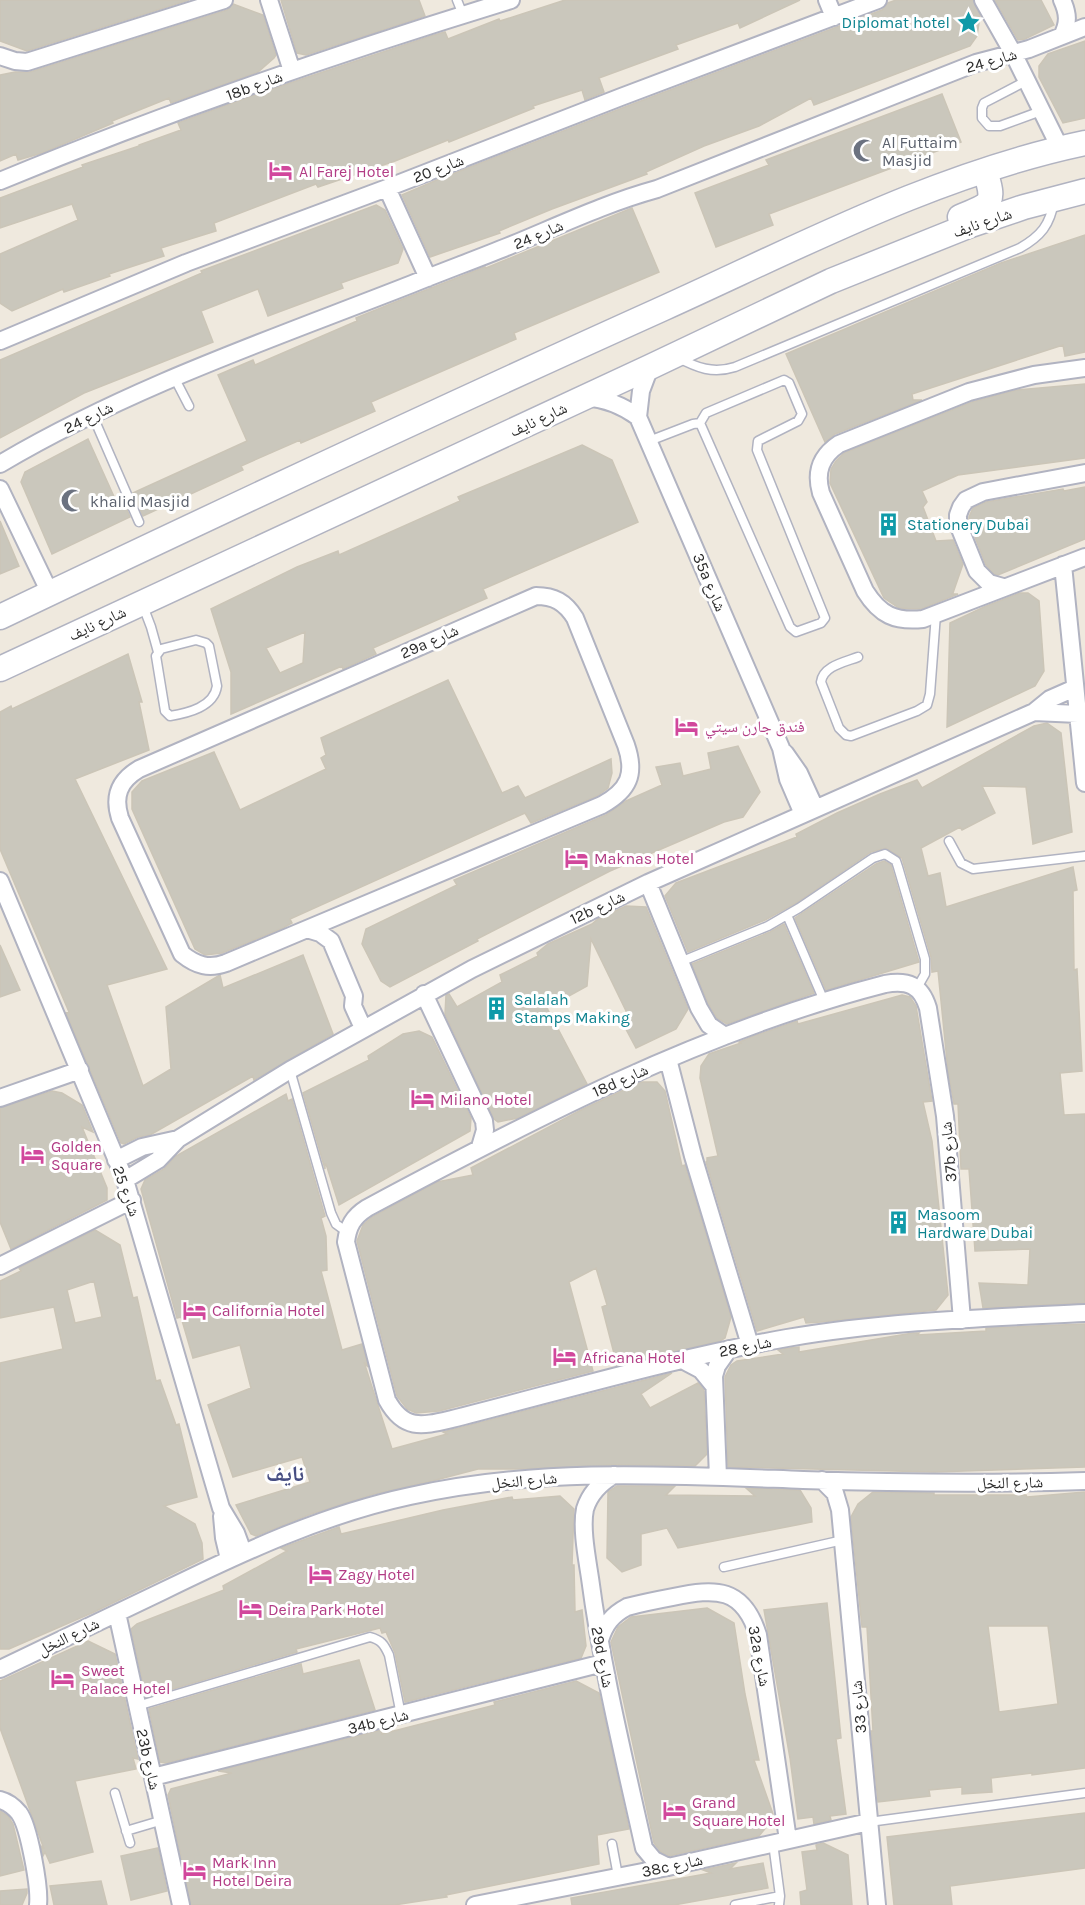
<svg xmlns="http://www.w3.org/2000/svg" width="1085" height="1905" font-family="Karla,'Noto Naskh Arabic',sans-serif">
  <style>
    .building { fill: #cac7bc; stroke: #cbc5b7; stroke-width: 1.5; fill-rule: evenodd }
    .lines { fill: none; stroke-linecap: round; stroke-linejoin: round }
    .service-casing { stroke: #b1b3c1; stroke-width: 11 }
    .minor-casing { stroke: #b1b3c1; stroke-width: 20 }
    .secondary-casing { stroke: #b1b3c1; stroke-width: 27 }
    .service { stroke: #fff; stroke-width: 8 }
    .minor { stroke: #fff; stroke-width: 16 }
    .secondary { stroke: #fff; stroke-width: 24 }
    .labels { text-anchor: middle; stroke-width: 6; stroke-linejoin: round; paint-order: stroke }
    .culture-label { font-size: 16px; fill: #0d838f; stroke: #fff; text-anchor: start }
    .street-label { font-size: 16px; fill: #2c2c2c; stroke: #fff }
    .worship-label { font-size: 16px; fill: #5b616d; stroke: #fff; text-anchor: start }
    .hotel-label { font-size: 16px; fill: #b23c85; stroke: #fff; text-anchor: start }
    .district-label { font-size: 22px; font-weight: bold; fill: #474e82; stroke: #fff }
  </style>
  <rect width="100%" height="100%" fill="#efe9de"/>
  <path class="building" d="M0,0H189L27,51L0,41Z
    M281,0H419L425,16L306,55L297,53Z
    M565,0H800L740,28L738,23L676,45L678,49L599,78L604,92L585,100L582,90L533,106L534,108L449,142L448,140L395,161L318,187L316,184L214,223L216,231L161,248L164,256L109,274L110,276L64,292L63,289L12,311L0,303V254L78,220L72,204L0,228V198L83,167L82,165L139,146V145L181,130L178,123L257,94L431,36L445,32L448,39L499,19L500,21Z
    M896,0H973L980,16L977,36L970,46L814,105L811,98L759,126L704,146L646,172L647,174L552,209L499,231L500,233L430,257L402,195L437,180L625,107L882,10L888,3Z
    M995,0H1041L1054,25L1025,39L1018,40Z
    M233,4L263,15L276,55L274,58L258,72L171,103L169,98L112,121L113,123L42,153L18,160L16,154L0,161V75L15,72H30L227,10Z
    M1085,41V118L1063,123L1039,77V66L1048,54Z
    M942,94L961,142L769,214L773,225L716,247L695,193L769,165L766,160Z
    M376,205L385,210L403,249L398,263L341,283L343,288L268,316L258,289L201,311L213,342L84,393L0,438V360L202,273L201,271Z
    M632,208L659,272L514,333L516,339L371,402L375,411L301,443L300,440L241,466L243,470L143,516L133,493L247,441L218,375L253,360L255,365L357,321L356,318L398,301L485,267L486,268Z
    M1085,235V352L1065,356L1063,345L912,394L913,400H922L835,434L825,442L786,354L1001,263Z
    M1085,384V458L958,475L922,491L927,502L923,507L936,541L953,540L963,564L953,593L951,594H958L921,609H913L899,608L884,598L830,483L831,469L836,461L844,453L972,402L1017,390Z
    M88,439L116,501L122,498L130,517L52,554L21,482L25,472Z
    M582,445L612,460L638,522L483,589L487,598L373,648L376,654L343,669L342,666L231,714V672L211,609L297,567L338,551L339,555L460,501L458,497ZM305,632L303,663L280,673L266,648Z
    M1085,487V539L998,575L994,574L986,565L969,522V517L973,508L986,502L1063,489L1064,491Z
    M0,521L19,566L0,574Z
    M1020,593H1028L1039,601L1044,671L1035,686L947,727L950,623L984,607Z
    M128,654L142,702H139L149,750L75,779L167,969L107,985L143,1086L171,1069L166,1007L220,975L223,988L303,955L333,1034L254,1080L253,1076L150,1135L138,1137L124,1144L121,1143L66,1013L69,1012L0,849V712L11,706L12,709Z
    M448,680L502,793L518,786L525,798L611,759L612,773L608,788L597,796L531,823L525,813L290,919L292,923L283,928L222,953L205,955L195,949L132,809V792L142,781L214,752L240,810L326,769L321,758L326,755L321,738Z
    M1047,723L1061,733L1072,832L1033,844L1026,787L982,786L995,813L962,830L960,827L921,848L928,876L940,873L946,907L1073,867L1077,890L1073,891L1074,970L1077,969L1082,1071L1060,1073L1064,1115L1085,1114V1303L983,1308L979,1283L1028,1285L1030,1249L975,1251L969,1169H961L958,1104H954L948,1071L938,971L932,972L931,957L902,858L886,848L871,852L796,903L765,920L688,952L665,896L676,883L797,837L796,834L837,813L880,794L917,780L922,788L1034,726Z
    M738,746L760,792L743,817L724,822L610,871L477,939L478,941L390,987L381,981L362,944L366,929L457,885L454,880L606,815L626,801L662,785L656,767L680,763L683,776L711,769L708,753Z
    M884,861L891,865L919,962L826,990L795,918L876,864Z
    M626,906L646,907L688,1009L676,1029L636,1048L620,1018L627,1013L591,939L587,986L547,1008L587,1084L518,1118L498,1122L494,1119L445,1014L446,995L449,994L457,1007L502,982L500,975L538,956L537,953L548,944L592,924L598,919Z
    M784,924L814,993L727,1024L717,1018L708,1003L692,964L770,932Z
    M0,945L20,990L0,997Z
    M902,995L910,997L916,1006L932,1101L923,1102L932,1141L948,1295L936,1310L821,1322L806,1323L804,1317L757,1331L706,1162L707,1161V1158L718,1156L700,1078L701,1066L709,1054L741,1043L739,1042L754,1036L797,1021L798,1024Z
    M419,1031L432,1037L471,1118L470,1131L339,1205L326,1164H325V1169L303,1093L369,1060L368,1056L403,1034Z
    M641,1082H657L665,1091L682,1166L685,1165L731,1317L725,1338L720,1341L617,1365L602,1307L607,1305L596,1268L569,1282L593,1371L439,1411L416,1413L407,1409L397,1396L357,1241L363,1225L372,1217L437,1182L473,1175L471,1168L581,1110Z
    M52,1091L62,1093L82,1105L93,1132L82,1127L107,1188V1200L11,1249L0,1222V1108Z
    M286,1094L288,1101L292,1099L325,1216L321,1218L326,1236L327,1270L321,1271L342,1350L362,1344L368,1367L364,1362L392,1449L447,1434L443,1432L672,1373L641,1394L650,1408L698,1383L704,1390L707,1454L695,1466L614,1465L523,1469H478L436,1480L374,1494L311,1514L256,1536L251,1534L236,1505L310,1482L302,1457L233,1477L208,1405L251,1388L240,1345L193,1358L181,1317L177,1318L141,1189L145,1180L164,1169L176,1156Z
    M95,1230L120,1245L133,1298L137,1297L156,1381L160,1380L176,1425L179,1424L197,1497L164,1506L195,1524L202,1543L203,1559L94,1612L9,1649H0V1363L63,1349L54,1307L0,1318V1281L21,1271L19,1268ZM94,1281L102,1317L75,1323L67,1290Z
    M1085,1324V1467L934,1472L728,1467L725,1377L731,1365L737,1361L783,1354L778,1350L789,1348L799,1347V1352L913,1333H919L917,1335L986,1331V1328Z
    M617,1486H675L666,1495L755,1496L746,1488L800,1490L811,1508L812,1522L678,1548L667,1528L641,1534V1565L622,1572L607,1558L608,1492Z
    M873,1492L934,1493V1495H1026L1027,1497L1085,1492V1768L1032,1775V1773L991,1778L992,1792L962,1794V1787L929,1790L930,1796L878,1802L871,1731H873L867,1627H862L851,1517L858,1504ZM988,1626H1048L1058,1704L999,1712Z
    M560,1496L574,1509L572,1565H574L575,1612L582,1610L586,1646L581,1658L405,1702L395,1653L386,1632L382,1633L380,1628L296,1649L297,1652L146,1697L131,1629L137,1624L224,1590L223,1586L287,1551L281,1548L339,1527L341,1534L443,1510L512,1497L513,1500Z
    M827,1603L841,1738L836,1739L846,1814L830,1816L831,1820L814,1824L813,1817L798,1819L790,1758L764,1610Z
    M707,1608L734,1623L745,1694L759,1760H754L773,1814L768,1825L759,1836L669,1856L661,1852L654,1843L611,1642L618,1627L631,1617Z
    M88,1641L115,1654L138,1759L133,1758L136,1769L75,1781L93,1852L50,1863L45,1852L43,1856L41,1846L44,1849L0,1728V1681Z
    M359,1660L375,1710L166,1763L160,1762L149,1709L301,1664L303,1674Z
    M576,1681L599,1693L629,1829L597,1835L599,1864L446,1895L447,1897L394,1905H191L168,1795L171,1789L232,1773L218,1771L381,1730L382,1734L495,1705L494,1702Z
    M0,1811L8,1816L13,1824L24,1870L0,1876Z
    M1085,1813V1868L950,1886L952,1905H894L887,1837Z
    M823,1843L848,1855L852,1905H801L800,1892L807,1890L802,1852L817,1850L816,1845Z
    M158,1848L167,1891L131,1900L121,1856Z
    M736,1863L730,1869L763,1863L768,1888L674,1905H572L571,1898L711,1873L703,1870Z
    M101,1881L107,1905H54L50,1886Z
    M27,1889V1893L22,1905H0V1891Z"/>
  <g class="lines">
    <defs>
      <path id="service" d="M457,0L463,15
        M1026,81L984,103L982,108V118L989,126H1000L1041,111
        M677,357C697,368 713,374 735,367L1020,248C1041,236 1050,225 1054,201
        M174,377L189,406
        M92,414L139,522
        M649,441L693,424L700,423L790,627L796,632L821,623L825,618L757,450L758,441L798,421L802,414L789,383L784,380L706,413L700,423
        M143,606L151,627L158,652
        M196,640L206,643L209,646L217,686C214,707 188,713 170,716L165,711L156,656L161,649Z
        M858,657C845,662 823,666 821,682L839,728L846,735L851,736L917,711L927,705L930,694L936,614
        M949,841L961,863L973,869L1085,856
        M787,915L824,1001
        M680,962L768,926L799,908L873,858L885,854L896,861L898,867L925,959V974L917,988
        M290,1070L331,1213L336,1224L347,1232
        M724,1567L843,1540
        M137,1706L370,1637C381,1640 384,1644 389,1655L401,1715
        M115,1793L130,1843
        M869,1822L1085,1793
        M126,1831L163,1820
        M773,1843L780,1896L779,1905
        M612,1844L618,1876
        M735,1905L780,1896"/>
      <path id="minor" d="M269,0L292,71
        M827,0L834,17
        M983,0L1013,53L1060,148
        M1062,0C1068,13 1069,23 1062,36
        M0,56L15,61L27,62L224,0
        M0,181C167,112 338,53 511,0
        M387,188L428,278
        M0,341L186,263L387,188L621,97L878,0
        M650,367L641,391L638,417L781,748L788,779L803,814
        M1085,368L1034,375L969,392L839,444C821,456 815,472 821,493L865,591C880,615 895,622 923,619L1085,557
        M586,397C606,399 622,405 638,417
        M0,464C130,387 272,339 412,284C444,271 477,259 509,246C558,226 606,203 657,189L976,63L1029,49L1085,27
        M0,489L50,593
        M1063,565L1085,783
        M1003,587L989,583L977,571L958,524V515L961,507L966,500L983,492L1085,473
        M536,596C554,596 565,602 575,618L626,745C636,774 629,790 602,805L226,963C209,969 197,966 182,954L120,818C113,796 119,781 139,769Z
        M1034,712L1078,714
        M785,753L799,773L815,808
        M0,881L125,1180L221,1508L236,1533L243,1552
        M648,883L699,1008L709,1025L725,1036
        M307,929L320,933L331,941L354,996L353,1006L363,1028
        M424,994L484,1121L485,1130L480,1147
        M668,1059L693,1156L750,1345
        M0,1098L80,1070
        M116,1160L142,1147L178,1139
        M125,1180L158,1160L178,1139L290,1070L472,969L648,883L1034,712L1050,699L1075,688
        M0,1266L132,1200
        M962,1320L945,1116L928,1008C921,985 908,980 885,984C702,1031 533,1119 367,1208C353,1217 348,1226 346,1242L387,1400C404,1431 422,1426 452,1419C563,1391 674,1358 787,1338C885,1321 985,1318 1085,1313
        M682,1360L701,1370L714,1386
        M614,1475C600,1483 590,1493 585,1509C581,1528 587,1558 590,1578C602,1669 624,1758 644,1848L654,1860L668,1867
        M718,1477L714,1376L717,1366L729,1349
        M822,1480L835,1493L840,1510L877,1905
        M222,1516L224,1538L229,1559
        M117,1613L181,1905
        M600,1640C605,1624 612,1615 627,1607C642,1603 657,1600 673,1597C716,1588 743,1587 758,1635L788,1840
        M0,1669C54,1643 109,1617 163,1591C243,1552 322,1515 410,1496C539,1467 672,1475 803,1480C897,1483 991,1484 1085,1481
        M153,1777L603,1663
        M0,1800C8,1802 14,1807 19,1813C29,1826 40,1888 38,1905
        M475,1905L668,1867L869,1822"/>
      <path id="secondary" d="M960,217C991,204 996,205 985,171
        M0,617C220,512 442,408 664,308C801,246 937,174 1085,143
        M0,669L650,367L831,281L968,226L1024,207L1085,191"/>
    </defs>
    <use href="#service" class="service-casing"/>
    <use href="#minor" class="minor-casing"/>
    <use href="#secondary" class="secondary-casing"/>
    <use href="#service" class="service"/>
    <use href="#minor" class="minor"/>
    <use href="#secondary" class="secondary"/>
  </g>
  <defs>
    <symbol id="sight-bare" viewBox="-9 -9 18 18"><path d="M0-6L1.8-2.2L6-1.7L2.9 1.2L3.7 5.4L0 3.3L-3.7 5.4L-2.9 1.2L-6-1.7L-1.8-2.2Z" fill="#0f9aa8" stroke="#fff" stroke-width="2.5" paint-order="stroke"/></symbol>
    <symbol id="mosque-bare" viewBox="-9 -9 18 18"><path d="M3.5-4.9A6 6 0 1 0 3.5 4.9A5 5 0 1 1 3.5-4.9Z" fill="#6b7280" stroke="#fff" stroke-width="2.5" paint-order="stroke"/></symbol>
    <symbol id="hotel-bare" viewBox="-9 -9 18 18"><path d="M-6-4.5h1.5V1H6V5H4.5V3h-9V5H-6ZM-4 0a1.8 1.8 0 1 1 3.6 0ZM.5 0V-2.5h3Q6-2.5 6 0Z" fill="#d1479c" stroke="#fff" stroke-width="2.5" paint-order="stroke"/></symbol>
    <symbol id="building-bare" viewBox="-9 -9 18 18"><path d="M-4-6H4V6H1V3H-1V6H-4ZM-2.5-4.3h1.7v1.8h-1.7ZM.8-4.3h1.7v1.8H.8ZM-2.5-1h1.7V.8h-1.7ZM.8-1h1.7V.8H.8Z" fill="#0f9aa8" stroke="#fff" stroke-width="2.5" paint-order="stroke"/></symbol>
  </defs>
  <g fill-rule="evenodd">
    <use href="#sight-bare" x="952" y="6" width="33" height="33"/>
    <use href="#mosque-bare" x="848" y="134" width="33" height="33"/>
    <use href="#hotel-bare" x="264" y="154" width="33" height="33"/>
    <use href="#mosque-bare" x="56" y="484" width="33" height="33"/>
    <use href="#building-bare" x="872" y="508" width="33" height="33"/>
    <use href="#hotel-bare" x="670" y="710" width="33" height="33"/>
    <use href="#hotel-bare" x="560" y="842" width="33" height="33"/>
    <use href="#building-bare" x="480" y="992" width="33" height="33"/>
    <use href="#hotel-bare" x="406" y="1082" width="33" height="33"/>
    <use href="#hotel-bare" x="16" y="1138" width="33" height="33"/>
    <use href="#building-bare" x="882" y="1206" width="33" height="33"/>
    <use href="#hotel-bare" x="178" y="1294" width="33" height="33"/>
    <use href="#hotel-bare" x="548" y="1340" width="33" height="33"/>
    <use href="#hotel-bare" x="304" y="1558" width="33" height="33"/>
    <use href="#hotel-bare" x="234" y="1592" width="33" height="33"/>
    <use href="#hotel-bare" x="46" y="1662" width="33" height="33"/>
    <use href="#hotel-bare" x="658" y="1794" width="33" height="33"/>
    <use href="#hotel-bare" x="178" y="1854" width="33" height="33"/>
  </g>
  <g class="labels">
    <g class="culture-label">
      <text x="950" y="28" text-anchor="end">Diplomat hotel</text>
      <text x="907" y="530">Stationery Dubai</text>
      <text x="514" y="1005">Salalah<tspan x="514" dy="18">Stamps Making</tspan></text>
      <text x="917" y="1220">Masoom<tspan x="917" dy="18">Hardware Dubai</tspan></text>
    </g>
    <g class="street-label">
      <text transform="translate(991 60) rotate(-16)" y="6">شارع 24</text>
      <text transform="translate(254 85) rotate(-20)" y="6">18b شارع</text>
      <text transform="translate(438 168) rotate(-21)" y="6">شارع 20</text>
      <text transform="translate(982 222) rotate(-19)" y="6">شارع نايف</text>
      <text transform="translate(538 234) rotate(-23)" y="6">شارع 24</text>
      <text transform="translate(88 417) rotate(-26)" y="6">شارع 24</text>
      <text transform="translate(538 419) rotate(-25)" y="6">شارع نايف</text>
      <text transform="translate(710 582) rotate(67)" y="6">35a شارع</text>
      <text transform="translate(97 623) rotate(-25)" y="6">شارع نايف</text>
      <text transform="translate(429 641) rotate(-24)" y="6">29a شارع</text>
      <text transform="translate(597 907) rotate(-25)" y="6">12b شارع</text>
      <text transform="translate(620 1080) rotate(-24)" y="6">18d شارع</text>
      <text transform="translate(948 1152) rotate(-95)" y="6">37b شارع</text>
      <text transform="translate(127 1191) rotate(70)" y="6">شارع 25</text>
      <text transform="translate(745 1346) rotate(-11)" y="6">شارع 28</text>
      <text transform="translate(524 1480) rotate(-5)" y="6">شارع النخل</text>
      <text transform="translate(1010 1482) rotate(-1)" y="6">شارع النخل</text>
      <text transform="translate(68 1636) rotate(-26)" y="6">شارع النخل</text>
      <text transform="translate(760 1656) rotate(79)" y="6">32a شارع</text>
      <text transform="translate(603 1657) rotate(79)" y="6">29d شارع</text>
      <text transform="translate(858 1707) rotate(-95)" y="6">شارع 33</text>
      <text transform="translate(378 1721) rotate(-14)" y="6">34b شارع</text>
      <text transform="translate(149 1759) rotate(77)" y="6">23b شارع</text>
      <text transform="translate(672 1865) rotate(-12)" y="6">38c شارع</text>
    </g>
    <g class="worship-label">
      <text x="882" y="148">Al Futtaim<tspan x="882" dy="18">Masjid</tspan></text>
      <text x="90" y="507">khalid Masjid</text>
    </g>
    <g class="hotel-label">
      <text x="299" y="177">Al Farej Hotel</text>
      <text x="705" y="732">فندق جارن سيتي</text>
      <text x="594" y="864">Maknas Hotel</text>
      <text x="440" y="1105">Milano Hotel</text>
      <text x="51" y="1152">Golden<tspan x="51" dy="18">Square</tspan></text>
      <text x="212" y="1316">California Hotel</text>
      <text x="583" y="1363">Africana Hotel</text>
      <text x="338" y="1580">Zagy Hotel</text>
      <text x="268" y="1615">Deira Park Hotel</text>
      <text x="81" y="1676">Sweet<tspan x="81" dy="18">Palace Hotel</tspan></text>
      <text x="692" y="1808">Grand<tspan x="692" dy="18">Square Hotel</tspan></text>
      <text x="212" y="1868">Mark Inn<tspan x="212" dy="18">Hotel Deira</tspan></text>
    </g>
    <g class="district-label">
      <text x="285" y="1481">نایف</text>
    </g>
  </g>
</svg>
